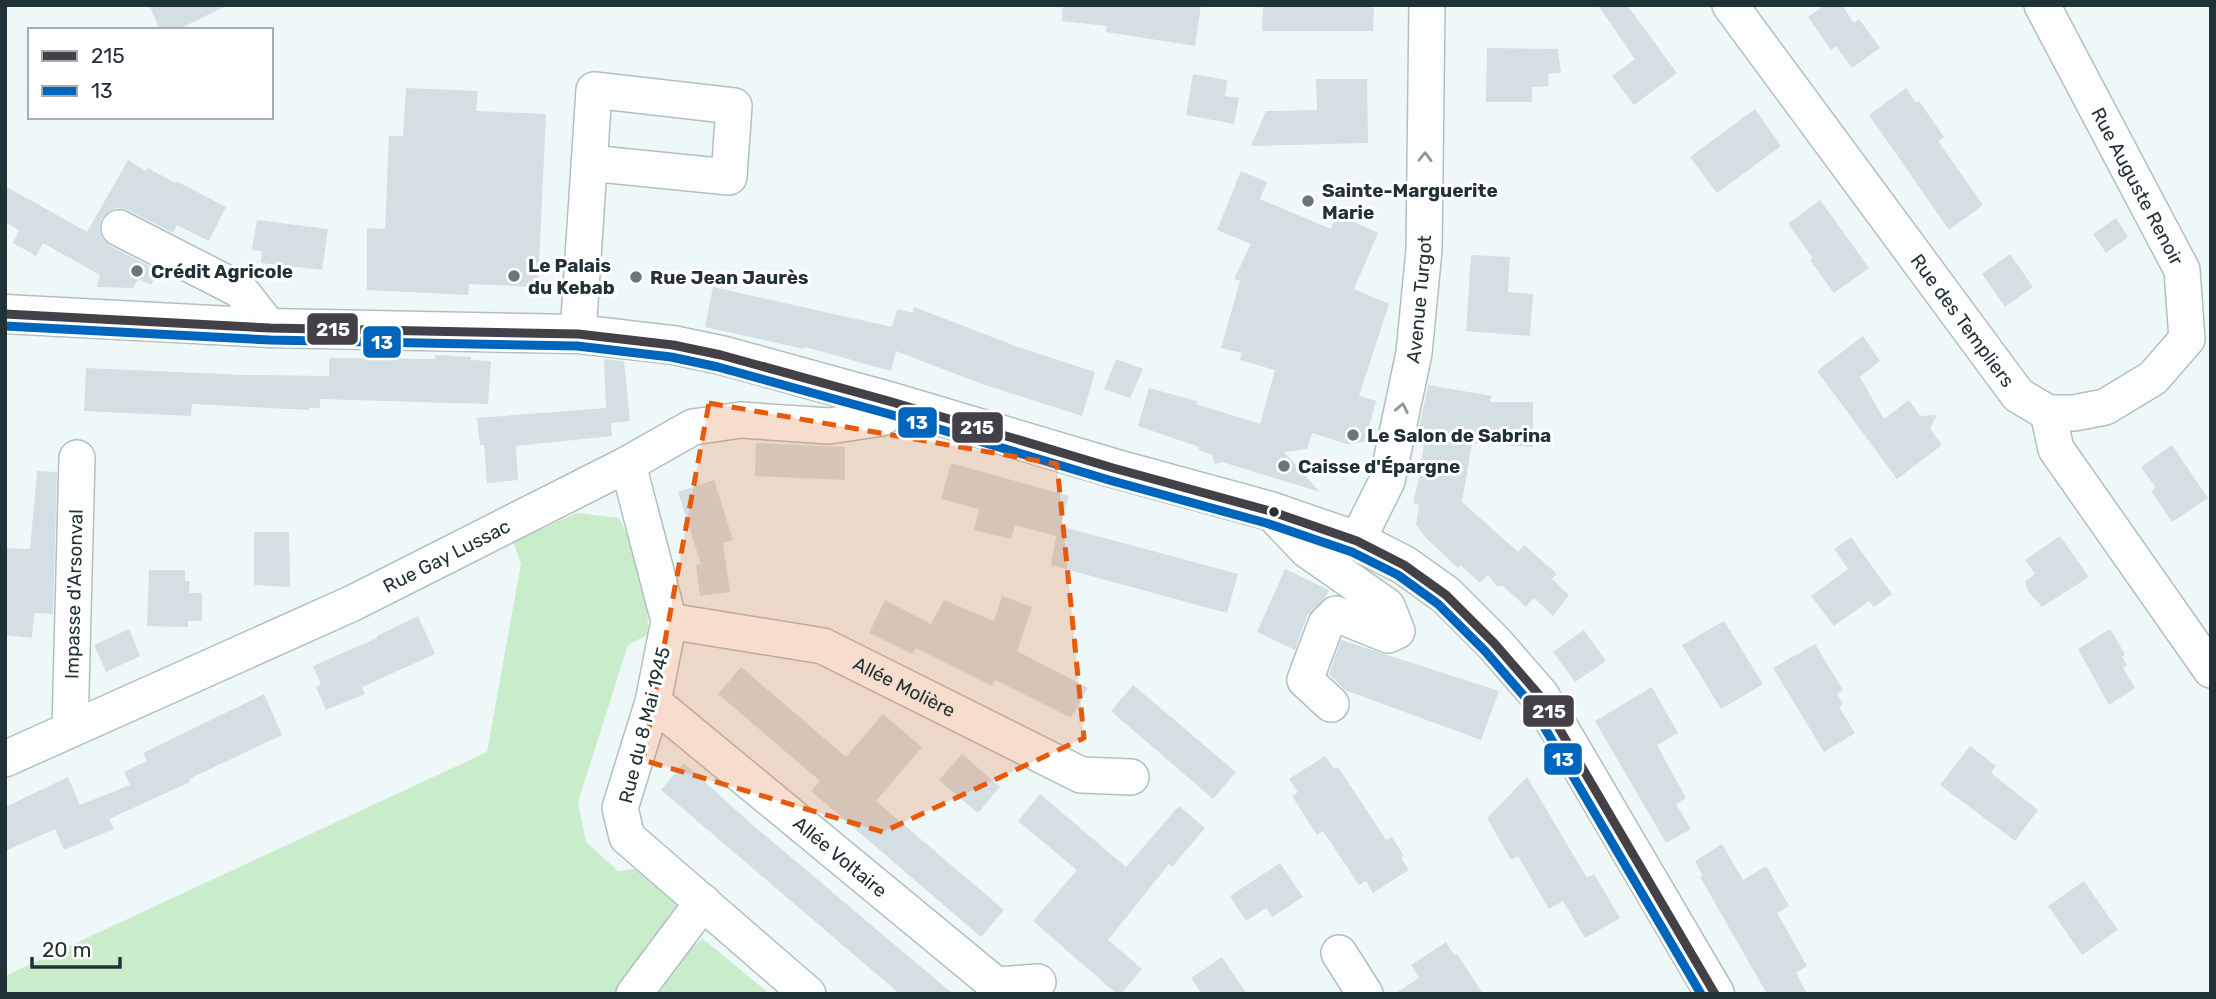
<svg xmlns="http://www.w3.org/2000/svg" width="2216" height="999" font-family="Rubik,sans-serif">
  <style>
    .green { fill: #c9edcb }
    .building { fill: #d4dfe4 }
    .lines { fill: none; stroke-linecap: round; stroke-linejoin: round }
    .minor-casing { stroke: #b2bfc1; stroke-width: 38 }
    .major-casing { stroke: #b2bfc1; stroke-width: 41 }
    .minor { stroke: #fcfefe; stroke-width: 35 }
    .major { stroke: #fcfefe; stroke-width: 38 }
    .bus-1-casing { stroke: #fff; stroke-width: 14 }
    .bus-2-casing { stroke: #fff; stroke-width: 14 }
    .bus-1 { stroke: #434147; stroke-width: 9 }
    .bus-2 { stroke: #0065bd; stroke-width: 9 }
    .oneway { stroke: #8e989a }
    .marked { fill: #e8590c; fill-opacity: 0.2; stroke: #e8590c; stroke-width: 5; stroke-dasharray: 14 9; stroke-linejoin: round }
    .poi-dot { fill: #68777a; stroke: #fff; stroke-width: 2.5 }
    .bus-dot { fill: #203235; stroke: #fff; stroke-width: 2.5 }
    .labels { text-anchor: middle; stroke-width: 6; stroke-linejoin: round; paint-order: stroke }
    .street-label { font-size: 19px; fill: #203235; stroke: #fff }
    .poi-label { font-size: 19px; font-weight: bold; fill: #203235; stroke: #fff; text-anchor: start }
    .line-badge { stroke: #fff; stroke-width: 2.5 }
    .badge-label { font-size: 19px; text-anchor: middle; font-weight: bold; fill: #fff }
  </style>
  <rect width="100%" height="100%" fill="#eef8f9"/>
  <path class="green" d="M577,513L619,518L643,568L649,634L628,645L578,802L586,842L618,871L642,868L680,907L674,931L695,946L702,938L770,994H5V976L487,752L521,563L513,542Z"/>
  <path class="building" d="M149,5H228L177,30H160Z
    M1063,5H1201L1195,46L1106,32L1107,26L1062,21Z
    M1263,5H1374L1373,31H1262Z
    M1598,5H1627L1677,73L1634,105L1612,76L1635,59Z
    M1825,5H1842L1854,23L1859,19L1880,48L1852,68L1836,46L1831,50L1808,17Z
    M1487,48L1558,49L1561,73L1548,74L1549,86L1532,87V102H1486Z
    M1193,74L1227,80L1225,96L1239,98L1234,124L1186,115Z
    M1316,79H1367L1368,143L1251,146L1266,111L1317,110Z
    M406,88L478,91L476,111L546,114L538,287L469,284L468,295L367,290V228L385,229L389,136H403Z
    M1906,88L1916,103L1919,101L1944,137L1938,141L1983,205L1949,230L1869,115Z
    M1755,109L1781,146L1717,193L1690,157Z
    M128,160L146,171L148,168L175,183L176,181L226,207L209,241L177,225L173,233L128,210L117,208L108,212L101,219L99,230L102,238L110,246L157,270L151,285L138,279L133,288L97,287L100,275L43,243L36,256L13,243L19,230L5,222V186L87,232Z
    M1241,171L1267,182L1260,199L1331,229L1337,214L1378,233L1354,289L1389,304L1359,396L1376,401L1365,442L1347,444L1312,433L1307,449L1284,452L1320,492L1222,462L1215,464L1212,455L1198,450L1199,447L1138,426L1149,388L1197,401L1196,404L1260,424L1275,370L1240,360L1242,353L1221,348L1240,281L1234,279L1251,244L1217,230Z
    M1820,200L1869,268L1834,293L1810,260L1813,258L1788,224Z
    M2116,218L2128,237L2106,253L2093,234Z
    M257,220L328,229L322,270L261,263L262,251L252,250Z
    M2010,254L2033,287L2005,307L1982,274Z
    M1471,255L1510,257L1508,292L1533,294L1530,336L1466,331Z
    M713,287L892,327L897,309L913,313L914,307L1018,347L1095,372L1082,416L979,383L896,351L891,371L805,347L804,349L705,327Z
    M1863,336L1880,361L1860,377L1884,419L1909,400L1920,416L1937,415L1930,429L1942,445L1897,479L1817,371Z
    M435,355L471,357V360L491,361L488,404L320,399V408H309V410L192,404L191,416L84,411L86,368L245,375L329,376V358L435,359Z
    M604,359L624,361L630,421L611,423L612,436L516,446L518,480L487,483L484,445H480L477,418L606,408Z
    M1116,359L1143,369L1130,398L1104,389Z
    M1428,385L1492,396L1490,402H1533V447L1472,443L1462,502L1518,552L1524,545L1557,574L1552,579L1569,595L1553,616L1534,598L1526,607L1503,586H1497L1488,575L1480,583L1460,565L1458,568L1427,539L1416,525L1419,505L1413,503L1420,473L1425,435L1418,434Z
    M756,443L845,447V480L755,476Z
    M2172,445L2208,498L2172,522L2151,491L2156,488L2141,467Z
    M951,463L1069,496L1060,526L1238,574L1227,613L1051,565L1056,536L1015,525L1011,539L974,530L979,509L941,499Z
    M37,471L57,472L53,614L34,613L32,638L5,635V548L30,549Z
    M714,480L733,540L723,543L730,592L700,596L696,565L701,564L678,492Z
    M254,532H289L290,587L254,585Z
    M2060,536L2089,577L2042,607L2028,591L2025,582L2035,574L2025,560Z
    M1851,537L1892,594L1874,607L1869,601L1834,626L1811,596L1848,569L1834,549Z
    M1285,569L1329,590L1325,598L1307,616L1295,650L1257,632Z
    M149,570H185V581H190L189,593H202V621H188V627L147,626Z
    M1002,596L1032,607L1017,651L1088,688L1071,718L995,680L992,686L916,648L913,654L869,633L885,600L931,624L944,600L994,621Z
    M418,616L435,654L362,687L365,694L326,710L316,687L321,684L313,666L377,638V636Z
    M1724,621L1763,684L1721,709L1682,645Z
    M129,629L140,656L106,672L94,645Z
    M2110,629L2125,654L2122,657L2127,665L2123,668L2135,688L2109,705L2078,649Z
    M1584,630L1606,661L1575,682L1553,652Z
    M1341,640L1499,691L1481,740L1345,690L1329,674Z
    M1815,644L1843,690L1837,694L1843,704L1839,707L1855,733L1824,752L1773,668Z
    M741,667L846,757L883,714L922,747L876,801L1004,910L981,937L811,791L820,781L718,694Z
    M1133,685L1236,772L1213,799L1111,711Z
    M1652,687L1678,733L1657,745L1686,798L1676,804L1691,829L1666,843L1595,721Z
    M264,694L282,735L189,779L190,782L109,819L114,829L64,850L55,829L5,851V807L68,777L80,805L130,785L124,772L147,761L143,753Z
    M1970,746L1996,766L1991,773L2038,810L2015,841L1940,785Z
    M962,754L1000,787L978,813L939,780Z
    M1325,756L1334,769L1338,767L1386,840L1392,837L1404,856L1401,858L1409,870L1373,893L1366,881L1359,885L1323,831L1317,835L1292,796L1298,792L1289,779Z
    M684,763L748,821L953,994H900L661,790Z
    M1527,777L1587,878L1594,874L1620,918L1585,938L1563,901L1549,909L1518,856L1511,860L1487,818Z
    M1040,794L1126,867L1179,806L1205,828L1172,867L1169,864L1108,940L1142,969L1121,994H1117L1033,921L1077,870L1018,821Z
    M1722,844L1743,880L1766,866L1789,906L1777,913L1807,966L1796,973L1807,994H1767L1700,877L1703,876L1695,861Z
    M1280,863L1303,897L1272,917L1266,908L1246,921L1230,896Z
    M2084,881L2118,930L2082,955L2048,906Z
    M1446,942L1454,955L1457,954L1483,994H1394L1419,978L1411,965Z
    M1222,957L1247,994H1202L1191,978Z"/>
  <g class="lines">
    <defs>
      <g id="minor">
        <path id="s1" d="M1730,5L2018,395L2048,413L2056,449L2211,670"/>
        <path id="s2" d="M2042,5L2182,270L2187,339L2153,378L2105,407L2074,413H2048"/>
        <path d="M119,228L240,290L270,328"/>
        <path d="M578,334L594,90L734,106L729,177L589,163"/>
        <path d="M626,465L631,476L669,621L653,702L620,808L627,837L808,994"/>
        <path d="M1270,511L1307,550L1387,606L1397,631L1388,635L1336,614L1326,624L1305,680L1331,704"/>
        <path id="s3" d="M1357,541L1387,481L1414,353L1424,250L1427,5"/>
        <path id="s4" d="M669,621L823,646L1081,775L1131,777"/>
        <path id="s5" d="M653,702L996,985L1038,982"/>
        <path id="s6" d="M70,729L77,458"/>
        <path id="s7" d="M5,759L353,603L626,465L693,427L741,420L829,426L882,418L892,402"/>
        <path d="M1339,953L1365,994"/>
        <path d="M634,994L703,902"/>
      </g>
      <path id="major" d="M5,314L270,328L578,334L673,345L721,355L892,402L1113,468L1270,511L1357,541L1404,565L1446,595L1494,643L1540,696L1715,994"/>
    </defs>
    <use href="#minor" class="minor-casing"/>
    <use href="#major" class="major-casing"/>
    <use href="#minor" class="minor"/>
    <use href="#major" class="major"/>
    <defs>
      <path id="bus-1" d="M5,314L270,328L578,334L673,345L721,355L892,402L1113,468L1270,511L1357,541L1404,565L1446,595L1494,643L1540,696L1715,994"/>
      <path id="bus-2" d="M5,326L270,340L577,346L671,357L718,367L889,414L1109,480L1266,523L1352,552L1398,575L1438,604L1485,651L1530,703L1701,994"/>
    </defs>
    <use href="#bus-1" class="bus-1-casing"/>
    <use href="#bus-2" class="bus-2-casing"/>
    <use href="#bus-1" class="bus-1"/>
    <use href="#bus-2" class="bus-2"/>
  </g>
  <defs><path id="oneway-chevron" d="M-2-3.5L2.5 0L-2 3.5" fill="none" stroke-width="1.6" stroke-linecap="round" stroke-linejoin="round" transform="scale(1.75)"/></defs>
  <g class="oneway">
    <use href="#oneway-chevron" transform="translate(1425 157) rotate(-89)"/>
    <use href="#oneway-chevron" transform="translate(1402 408) rotate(-78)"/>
  </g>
  <path class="marked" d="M709,403L1057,464L1084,738L883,832L643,760Z"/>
  <g class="poi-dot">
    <circle cx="1308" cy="201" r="7"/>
    <circle cx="137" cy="271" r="7"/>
    <circle cx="514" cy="276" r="7"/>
    <circle cx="636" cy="277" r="7"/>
    <circle cx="1353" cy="435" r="7"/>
    <circle cx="1284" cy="466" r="7"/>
  </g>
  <circle class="bus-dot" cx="1274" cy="512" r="6"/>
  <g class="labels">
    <g class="street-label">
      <text dy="7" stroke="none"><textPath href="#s2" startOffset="205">Rue Auguste Renoir</textPath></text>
      <text dy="7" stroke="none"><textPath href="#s3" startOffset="252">Avenue Turgot</textPath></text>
      <text dy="7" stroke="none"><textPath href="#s1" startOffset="392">Rue des Templiers</textPath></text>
      <text dy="7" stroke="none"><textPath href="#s7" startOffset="486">Rue Gay Lussac</textPath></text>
      <text dy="7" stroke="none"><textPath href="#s6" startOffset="135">Impasse d'Arsonval</textPath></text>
      <text dy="7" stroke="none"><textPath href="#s4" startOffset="247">Allée Molière</textPath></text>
      <text transform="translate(644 725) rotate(-76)" y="7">Rue du 8 Mai 1945</text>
      <text dy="7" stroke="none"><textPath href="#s5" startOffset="243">Allée Voltaire</textPath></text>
    </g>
    <g class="poi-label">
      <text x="1322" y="197">Sainte-Marguerite<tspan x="1322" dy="22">Marie</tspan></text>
      <text x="528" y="272">Le Palais<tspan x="528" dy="22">du Kebab</tspan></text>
      <text x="151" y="278">Crédit Agricole</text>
      <text x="650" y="284">Rue Jean Jaurès</text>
      <text x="1367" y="442">Le Salon de Sabrina</text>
      <text x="1298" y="473">Caisse d'Épargne</text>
    </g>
  </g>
  <g class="line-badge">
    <rect x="306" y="312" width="53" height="34" rx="7" fill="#434147"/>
    <rect x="362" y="325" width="40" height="34" rx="7" fill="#0065bd"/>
    <rect x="897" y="406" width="41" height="33" rx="7" fill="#0065bd"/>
    <rect x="951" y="411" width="53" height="33" rx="7" fill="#434147"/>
    <rect x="1522" y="694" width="53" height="34" rx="7" fill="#434147"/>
    <rect x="1543" y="742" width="40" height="34" rx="7" fill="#0065bd"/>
  </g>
  <g class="badge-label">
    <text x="333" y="336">215</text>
    <text x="382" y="349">13</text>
    <text x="917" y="429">13</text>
    <text x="977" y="434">215</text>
    <text x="1549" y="718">215</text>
    <text x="1563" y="766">13</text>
  </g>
  <rect width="2216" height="999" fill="none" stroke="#203235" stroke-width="14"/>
  <rect x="28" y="28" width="245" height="91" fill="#ffffff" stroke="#a6adae" stroke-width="2"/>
  <rect x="42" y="51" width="35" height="10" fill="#434147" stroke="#a6adae" stroke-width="2"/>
  <text x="91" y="63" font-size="21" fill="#203235">215</text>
  <rect x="42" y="86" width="35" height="10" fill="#0065bd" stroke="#a6adae" stroke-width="2"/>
  <text x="91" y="98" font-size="21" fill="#203235">13</text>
  <path d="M32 957v10h88v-10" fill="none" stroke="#203235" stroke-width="3.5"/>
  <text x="42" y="957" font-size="21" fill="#203235" stroke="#ffffff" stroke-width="5" paint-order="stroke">20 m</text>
</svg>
